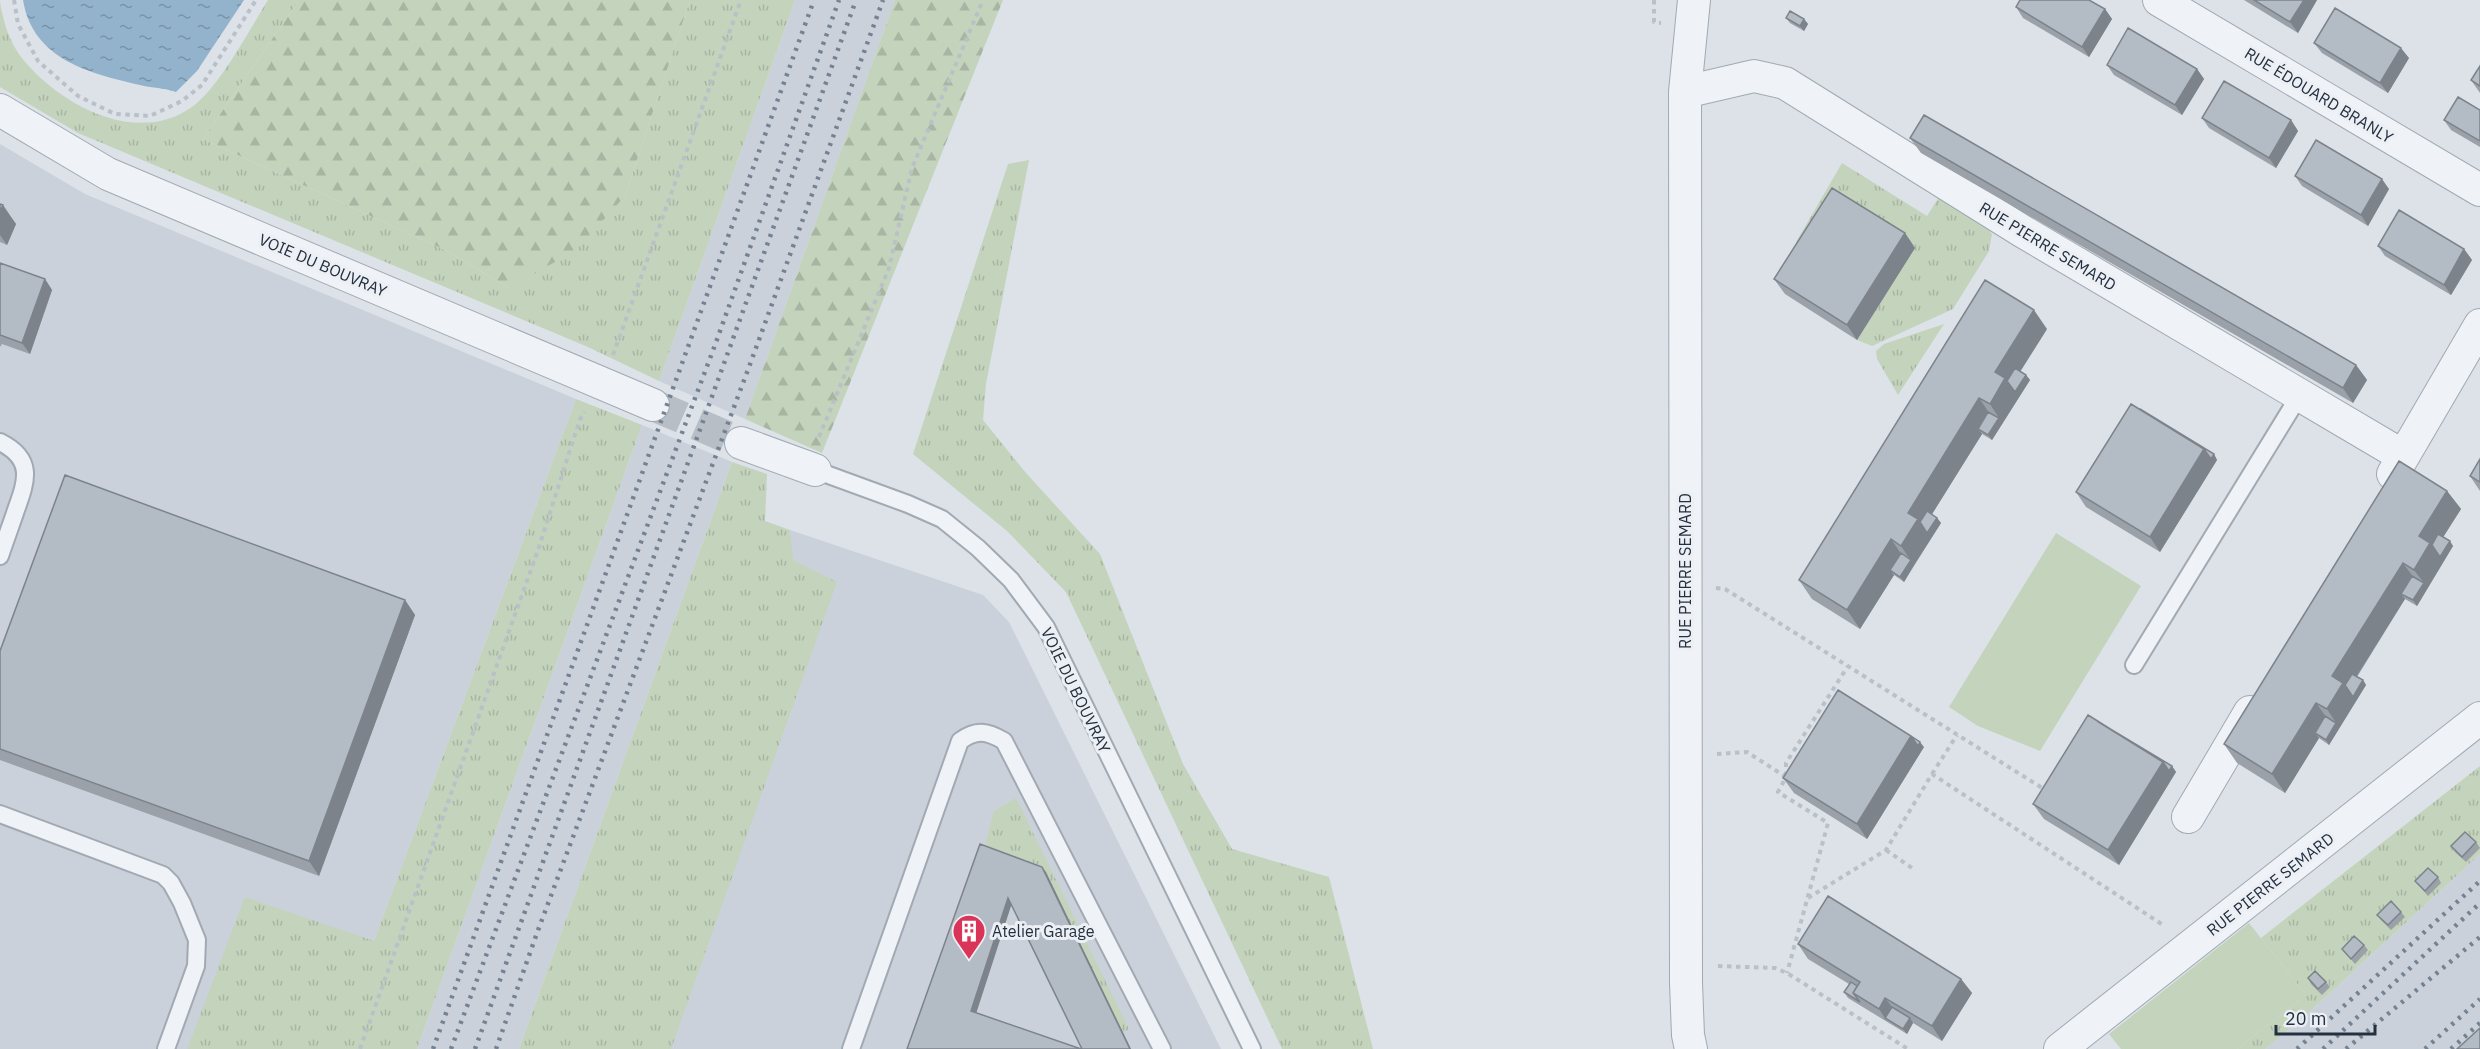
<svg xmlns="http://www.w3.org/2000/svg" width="2480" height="1049" font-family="'IBM Plex Sans',sans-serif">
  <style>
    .built { fill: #cad1da }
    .grass { fill: url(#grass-tufts) }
    .forest { fill: url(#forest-firs) }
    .park { fill: #c4d3bc }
    .water { fill: url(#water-ripples) }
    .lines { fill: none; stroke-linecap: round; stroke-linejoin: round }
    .street-tunnel { stroke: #b7bec6; stroke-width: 32; stroke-dasharray: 32 16; stroke-linecap: butt }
    .lane-casing { stroke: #a1a9b2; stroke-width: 20 }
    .street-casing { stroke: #a1a9b2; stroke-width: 34 }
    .path { stroke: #bac0c7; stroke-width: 4; stroke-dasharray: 4.5 4.5; stroke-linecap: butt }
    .lane { stroke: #eff2f6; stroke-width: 16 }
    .street { stroke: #eff2f6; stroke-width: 32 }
    .rail { stroke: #748293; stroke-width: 4.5; stroke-dasharray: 3 6; stroke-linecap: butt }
    .wall { fill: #9aa1a9 }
    .shaded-wall { fill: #7d838a }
    .building { fill: #b3bbc5; stroke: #7d838a; stroke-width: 1.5 }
    .labels { text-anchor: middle; stroke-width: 6; stroke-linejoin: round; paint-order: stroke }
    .street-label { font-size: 16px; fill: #243040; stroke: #ecf0f5 }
    .poi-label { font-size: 16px; fill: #243040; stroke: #ecf0f5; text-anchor: start }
  </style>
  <defs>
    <pattern id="grass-tufts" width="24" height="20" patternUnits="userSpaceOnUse" patternTransform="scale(1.5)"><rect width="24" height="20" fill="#c4d3bc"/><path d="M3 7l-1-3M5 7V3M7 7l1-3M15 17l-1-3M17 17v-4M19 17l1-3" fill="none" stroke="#a8b5a3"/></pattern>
    <pattern id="forest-firs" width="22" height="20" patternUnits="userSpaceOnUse" patternTransform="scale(1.5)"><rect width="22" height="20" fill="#c4d3bc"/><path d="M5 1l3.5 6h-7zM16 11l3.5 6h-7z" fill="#a8b5a3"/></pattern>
    <pattern id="water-ripples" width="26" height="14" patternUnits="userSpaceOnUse" patternTransform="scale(1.5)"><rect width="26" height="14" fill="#93b3cc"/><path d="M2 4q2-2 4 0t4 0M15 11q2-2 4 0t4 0" fill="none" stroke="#7892a7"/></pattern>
  </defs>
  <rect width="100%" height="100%" fill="#dce2e8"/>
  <path class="built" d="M795,0H895L745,419L659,381Z
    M0,144L85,194L576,399L374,941L337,1049H0Z
    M642,425L732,462L519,1049H417Z
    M790,530L983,595L1009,622L1221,1049H583Z
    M2480,854V1049H2265L2304,1017Z"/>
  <path class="grass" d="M268,0H299L203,139L447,251L509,288L625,196L690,0H795L659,381L588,347L78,133L0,87V2C3,21 9,41 21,57C58,104 136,147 192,107C218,89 250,29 268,0Z
    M1029,160L986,384L983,420L1026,473L1100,554L1183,764L1232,849L1329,877L1373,1049H1282L1066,592L1007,531L913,454L1008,164Z
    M1842,163L1927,216L1941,194L1983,223L1992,234L1989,251L1953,309L1872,346L1857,340L1915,248L1811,252L1796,242Z
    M1944,324L1898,395L1877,359L1876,351L1884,344Z
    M576,399L642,425L417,1049H187L245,897L374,941Z
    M732,462L767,474L765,521L790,530L793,560L837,582L671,1049H519Z
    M2480,766V854L2304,1017L2265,1049H2237L2306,995L2261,938Z
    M1016,798L1129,1029L1123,1033L984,849L994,811Z"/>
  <path class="forest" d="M299,0H690L625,196L576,250L509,288L447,251L203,139Z
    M895,0H1003L822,453L745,419Z"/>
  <path class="park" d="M2056,533L2141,586L2040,751L1978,726L1949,707Z
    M2249,923L2306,995L2237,1049H2121L2109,1034Z"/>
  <path class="water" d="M23,0H244L197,71L176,92C165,88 155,88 144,86C92,74 33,61 23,0Z"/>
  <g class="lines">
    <path class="street-tunnel" d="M653,405L741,443"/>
    <defs>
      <path id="lane" d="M0,442C34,459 27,480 16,510C11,525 5,541 0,556
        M815,470L908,504L942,519L978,548L1011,580L1046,627L1252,1049
        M2134,665L2299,396
        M0,814L163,875L171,883L182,903L197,940L196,966L166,1049
        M851,1049L960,741C976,729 987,731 1004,741L1162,1049"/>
      <path id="street" d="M2159,0L2480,190
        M1685,92L1754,76L1785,83L2022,231L2403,456
        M0,110L108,174L653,405
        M741,443L815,470
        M2393,474L2480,325
        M2188,817L2250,712
        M1691,1049L1688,1035L1686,983L1685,92L1694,0
        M2060,1049L2480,718"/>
    </defs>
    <use href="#lane" class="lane-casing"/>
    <use href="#street" class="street-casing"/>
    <path class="path" d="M14,0L18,24L38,61L78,96L115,114L150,116L182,101L202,85L256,0
      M1654,0V22L1661,23
      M613,355L741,0
      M819,437L889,268L912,168L983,0
      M1716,588L1725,589L2047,791
      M1717,754L1747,752L1786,777L1778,792L1828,823L1787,973
      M1932,774L1957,735
      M1786,776V763L1848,666
      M1886,850L1912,868
      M1808,898L1886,850L1932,774L2163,925
      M1718,966L1775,968L1787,973L1908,1049
      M360,1049L538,550L580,419L585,412"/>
    <use href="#lane" class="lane"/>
    <use href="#street" class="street"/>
    <path class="rail" d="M433,1049L814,0
      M451,1049L715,345L839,0
      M475,1049L856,0
      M496,1049L537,933L749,367L883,0
      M2297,1049L2480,881
      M2323,1049L2480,903
      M2346,1049L2480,937
      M2425,1049L2480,999
      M2451,1049L2480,1023"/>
  </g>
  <path class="wall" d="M2244,0H2317L2298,33Z
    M2016,7L2105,9L2112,19L2089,57L2023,18Z
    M1786,18L1804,19L1808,24L1804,31L1790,23Z
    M2314,43L2409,58L2388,93L2322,53Z
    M2107,65L2197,69L2204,79L2182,115L2114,75Z
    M2480,66V93L2471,80Z
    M2480,110V147L2451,130L2444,120Z
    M2202,118L2291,120L2298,131L2276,168L2209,128Z
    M1910,138L2356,365L2367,380L2353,403L1921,153Z
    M2295,176L2389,189L2368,226L2302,186Z
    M0,204L16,224L7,245L0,242Z
    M1905,233L1915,248L1857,340L1785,294L1774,279Z
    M2378,246L2464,249L2472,260L2451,295L2385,256Z
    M0,263L45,279L52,290L30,354L2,344L0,347Z
    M2047,329L2020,372L2026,375L2030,380L1992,440L1982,434L1932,514L1937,518L1941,523L1904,582L1894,575L1860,629L1812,599L1799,580Z
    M2214,454L2217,460L2160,552L2086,507L2076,492Z
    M2480,459V491L2470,476Z
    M2447,491L2461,509L2443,537L2453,546L2417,606L2405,599L2357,677L2363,680L2366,685L2329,745L2319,738L2285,793L2237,763L2224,744Z
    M405,600L415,615L319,876L0,760V651Z
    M1924,747L1867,839L1794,793L1783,778Z
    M2172,766L2176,772L2119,865L2044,819L2033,804Z
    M2476,842L2480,848L2466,862L2455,852L2451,846Z
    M2438,877L2441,883L2428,896L2415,881Z
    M2401,912L2405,917L2391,930L2381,920L2377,915Z
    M1798,944L1961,979L1972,993L1942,1041L1913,1023L1907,1034L1848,998L1844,992L1849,984L1808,959Z
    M2364,945L2368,950L2355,964L2342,949Z
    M2308,978L2326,982L2330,987L2322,995L2311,984Z"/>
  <path class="shaded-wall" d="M2304,0H2317L2298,33L2290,22Z
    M2105,9L2112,19L2089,57L2082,47Z
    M1804,19L1808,24L1804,31L1800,26Z
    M2401,48L2409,58L2388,93L2380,83Z
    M2197,69L2204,79L2182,115L2175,105Z
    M2291,120L2298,131L2276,168L2269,158Z
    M2382,179L2389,189L2368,226L2361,215Z
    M3,205L16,224L7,245L0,235V212Z
    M1905,233L1915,248L1857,340L1847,325Z
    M2464,249L2472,260L2451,295L2444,285Z
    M45,279L52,290L30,354L22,343Z
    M2034,310L2047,329L2011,386L2026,375L2030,380L1992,440L1988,435L1999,418L1990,404L1995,372Z
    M2356,365L2367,380L2353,403L2343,388Z
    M1979,398L1992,417L1978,429L1982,434L1924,527L1937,518L1941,523L1914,565L1901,546L1908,513Z
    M2204,449L2214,454L2217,460L2160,552L2150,537Z
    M2447,491L2461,509L2435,550L2450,541L2453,546L2417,606L2413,600L2424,583L2414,570L2419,536Z
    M1891,539L1904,558L1890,570L1894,575L1860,629L1847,610Z
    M1911,560L1914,565L1904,582L1900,577Z
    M2403,563L2416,581L2401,594L2405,599L2348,690L2363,680L2366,685L2329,745L2326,740L2336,723L2327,709L2332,676Z
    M405,600L415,615L319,876L309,861Z
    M2316,703L2329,721L2315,733L2319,738L2285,793L2272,774Z
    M1911,736L1920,742L1924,747L1867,839L1857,824Z
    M2163,762L2172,766L2176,772L2119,865L2108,850Z
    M1042,867L1046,872L1131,1049H1130Z
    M1008,898L1012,903L975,1017L971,1011Z
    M1961,979L1972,993L1942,1041L1932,1026Z
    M1885,998L1896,1012L1885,1018L1879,1009Z
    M1910,1018L1913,1023L1907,1034L1903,1029Z"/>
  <path class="building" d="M2020,0H2089L2105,9L2082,47L2016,7Z
    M2254,0H2304L2290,22Z
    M2335,8L2401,48L2380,83L2314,43Z
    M1790,11L1804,19L1800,26L1786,18Z
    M2128,28L2197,69L2175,105L2107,65Z
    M2480,66V86L2471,80Z
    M2224,81L2291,120L2269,158L2202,118Z
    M2458,97L2480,110V141L2444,120Z
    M1924,115L2356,365L2343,388L1910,138Z
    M2316,140L2382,179L2361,215L2295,176Z
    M1832,188L1905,233L1847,325L1774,279Z
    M0,204L3,205L0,212Z
    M2399,210L2464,249L2444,285L2378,246Z
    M0,263L45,279L22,343L0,335Z
    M1985,280L2034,310L1995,372L2005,378L1990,404L1979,398L1908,513L1918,519L1901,546L1891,539L1847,610L1799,580Z
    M2015,368L2026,375L2015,392L2007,381Z
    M2131,404L2204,449L2150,537L2076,492Z
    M2140,409L2214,454L2211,459L2204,449Z
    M1988,412L1999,418L1988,435L1978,429Z
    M2480,459V482L2470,476Z
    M2399,461L2447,491L2419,536L2430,543L2414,570L2403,563L2332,676L2343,683L2327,709L2316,703L2272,774L2224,744Z
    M65,475L405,600L309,861L0,749V651Z
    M1927,511L1937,518L1927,533L1920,522Z
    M2438,534L2450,541L2440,557L2432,545Z
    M1901,553L1911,560L1900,577L1890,570Z
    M2412,576L2424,583L2413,600L2401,594Z
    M2352,674L2363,680L2353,697L2345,685Z
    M1838,690L1911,736L1857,824L1783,778Z
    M2088,715L2163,762L2108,850L2033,804Z
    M2325,716L2336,723L2326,740L2315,733Z
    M2097,721L2172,766L2169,771L2163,762Z
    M1911,736L1920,742L1918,746Z
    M2465,832L2476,842L2462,857L2451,846Z
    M980,844L1042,867L1130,1049H1082L1008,898L971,1011L1081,1049H907Z
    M2428,868L2438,877L2425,891L2415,881Z
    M1828,896L1961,979L1932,1026L1885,998L1879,1009L1853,993L1860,982L1798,944Z
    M2391,901L2401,912L2388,925L2377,915Z
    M2354,936L2364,945L2351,959L2342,949Z
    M2315,971L2326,982L2318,989L2308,978Z
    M1851,982L1857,986L1853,993L1860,1002L1844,992Z
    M1892,1007L1910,1018L1903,1029L1885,1018Z
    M2480,1028V1049H2457Z"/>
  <defs>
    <symbol id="building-pin" viewBox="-11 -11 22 30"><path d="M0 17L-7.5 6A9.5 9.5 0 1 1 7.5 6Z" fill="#db3459" stroke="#ecf0f5"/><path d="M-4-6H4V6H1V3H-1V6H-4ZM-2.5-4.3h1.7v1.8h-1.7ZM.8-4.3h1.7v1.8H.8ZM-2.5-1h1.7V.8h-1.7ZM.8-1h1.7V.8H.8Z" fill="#fff"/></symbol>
  </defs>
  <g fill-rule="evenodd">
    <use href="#building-pin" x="950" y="912" width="38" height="52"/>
  </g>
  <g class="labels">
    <g class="street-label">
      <text transform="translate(2319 95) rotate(31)" y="6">RUE ÉDOUARD BRANLY</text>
      <text transform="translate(2048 246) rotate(31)" y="6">RUE PIERRE SEMARD</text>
      <text transform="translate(323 265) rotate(23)" y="6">VOIE DU BOUVRAY</text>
      <text transform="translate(1685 571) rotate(-90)" y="6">RUE PIERRE SEMARD</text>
      <text transform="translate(1076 690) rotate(64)" y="6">VOIE DU BOUVRAY</text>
      <text transform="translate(2270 884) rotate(-38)" y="6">RUE PIERRE SEMARD</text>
    </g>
    <g class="poi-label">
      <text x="992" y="937">Atelier Garage</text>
    </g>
  </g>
  <path d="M2276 1025v9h99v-9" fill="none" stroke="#243040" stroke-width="3"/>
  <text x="2285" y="1025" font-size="18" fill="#243040" stroke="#ecf0f5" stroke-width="4.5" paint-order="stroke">20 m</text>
</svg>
